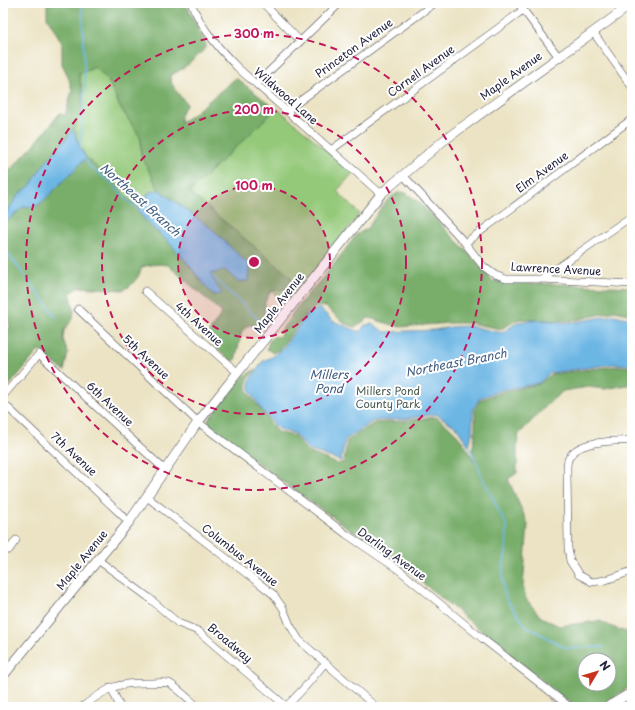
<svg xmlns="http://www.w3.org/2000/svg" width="635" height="710" font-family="'Playpen Sans',sans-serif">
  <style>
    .green { fill: #95c97a; stroke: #5c765a }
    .forest { fill: #78ad6a; stroke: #4d6852; fill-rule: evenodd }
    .water { fill: #6cb6e4; stroke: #476c90 }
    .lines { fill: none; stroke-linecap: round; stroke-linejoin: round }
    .stream { stroke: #6cb6e4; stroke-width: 1.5 }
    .minor-casing { stroke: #403f4f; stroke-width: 8 }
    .major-casing { stroke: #403f4f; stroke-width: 10 }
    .minor { stroke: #fff; stroke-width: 7 }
    .major { stroke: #fff; stroke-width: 9 }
    .ring { fill: none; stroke: #c2185b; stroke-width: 2; stroke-dasharray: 7 5 }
    .labels { text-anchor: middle; stroke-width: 4; stroke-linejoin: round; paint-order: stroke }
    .street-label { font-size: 11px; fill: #22223b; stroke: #fff }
    .park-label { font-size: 11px; fill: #4a5c51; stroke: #fff }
    .water-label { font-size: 12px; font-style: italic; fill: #405d7f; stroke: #fff }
    .centre { fill: #c2185b; stroke: #fff; stroke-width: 2 }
    .ring-label { font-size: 12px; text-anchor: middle; font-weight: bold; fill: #c2185b; stroke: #fff; stroke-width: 4; stroke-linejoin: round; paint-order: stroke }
  </style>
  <rect width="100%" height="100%" fill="#fff"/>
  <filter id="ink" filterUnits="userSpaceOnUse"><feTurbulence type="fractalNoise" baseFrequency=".025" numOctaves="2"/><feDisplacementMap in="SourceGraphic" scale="8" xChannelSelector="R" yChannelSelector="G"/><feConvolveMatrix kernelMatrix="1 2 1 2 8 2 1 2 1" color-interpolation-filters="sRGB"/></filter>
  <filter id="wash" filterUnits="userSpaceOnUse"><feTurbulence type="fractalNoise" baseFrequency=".012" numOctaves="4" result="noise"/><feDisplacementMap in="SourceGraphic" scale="16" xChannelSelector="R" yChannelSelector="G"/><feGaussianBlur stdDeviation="0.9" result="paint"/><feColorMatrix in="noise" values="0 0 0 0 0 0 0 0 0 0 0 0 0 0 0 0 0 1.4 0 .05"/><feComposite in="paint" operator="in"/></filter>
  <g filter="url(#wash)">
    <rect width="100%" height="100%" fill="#ebe3c3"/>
    <path class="green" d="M95,67L108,80L120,107L141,138V155L159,190L148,193L139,208L125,197L113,181L90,163L79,146L74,129L83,107L82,91L79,74Z
      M275,106L353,173L337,191L360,214L286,305L176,198Z"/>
    <path class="forest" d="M47,3H185L206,44L205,49C195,58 183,71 170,75C170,86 180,96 187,104L181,113L180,122L191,116L236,78L276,109L191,190V194L292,278L288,289L271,291L265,302L264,326L249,325L242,331L235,361L229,360L209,342V332L222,313L168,265C159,264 152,264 142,267L138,277L130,286L123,290L80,287L70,293L74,309L73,319L64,330L63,339L68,353L64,371L39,350L3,393V331L10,329L8,316L3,310V224L23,207L37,206L44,200L86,158L113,181L125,197L139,208L138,211C147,225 162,235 174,247C183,257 191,268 199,279L210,274L225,270L237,281H248L249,265L212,229L159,190L141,155V138L120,107L108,80L95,67L79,74L82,91L83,107L74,129L42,167L30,186L19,194L4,216L3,223V177L34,145L60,113L65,116L72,90L68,76L62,64V43L47,17Z
      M399,192L406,193L420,203L479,264L491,280L497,282L632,287V315L615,311L571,321L519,319L501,329L470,323H449L400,327L369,318L355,327L344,323L326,307L318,306L307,313L279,350L273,353L267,349C268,343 271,334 279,337L281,334L280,332L296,308L332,267L357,234L367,229L381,208L390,198Z
      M618,366L632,367V384L605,389L588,387L563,391L551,401L519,434L517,444V473L508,479L528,524L523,586L526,599L541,617L559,626L600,621L619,630L632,633V685L598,707H578L560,695L401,565L290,487L218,433L210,426L208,420L244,376L256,369L247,380V391L277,432L294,436L308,452L338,464L344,462L347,441L374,423L404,421L436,417L453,430L465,445L475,462L472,451L475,436V409L480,400L502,392L539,384L552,374ZM585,660H609V684H585Z"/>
    <path class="water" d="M74,129L79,146L86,158L44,200L37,206L23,207L3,224L4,216L19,194L30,186L42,167Z
      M159,190L212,229L249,265L248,281H237L225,270L210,274L222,294L213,295C200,280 189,263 175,249C163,235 148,226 138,211L148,193Z
      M319,308L333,321L360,332L365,325L372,324L385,332L435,330L451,327L470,326L502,333L518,322L540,320L570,323L614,315L632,319V365L614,364L550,373L539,383L502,390L480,398L473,409L472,433L469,446L456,427L436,414L405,419L373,421L345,440L341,461L309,450L294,434L278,429L262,410L250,391V380L263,361L272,357L282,349L307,315Z"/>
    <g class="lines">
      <path class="stream" d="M80,147L85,83L82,3
        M85,158L89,166L112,183L126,199L139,210
        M3,247L56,317
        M209,273L259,320L266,325
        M469,445L484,481L507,527L506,552L503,568V583L506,599L526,626L566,648L604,647"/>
    </g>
  </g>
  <g filter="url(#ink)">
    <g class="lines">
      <defs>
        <path id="minor" d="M191,3C202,29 219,49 239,69L381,194
          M263,3L300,41
          M518,3L558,56
          M593,32L632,87
          M256,84L340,3
          M286,111L435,3
          M331,150L523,10
          M403,175L465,243L483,266L495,275L506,279H541L632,284
          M465,243L632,119
          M541,279L632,216
          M145,291L238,373
          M78,309L198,422L346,534L399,570L483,639L570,707
          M3,396L39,354L165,470
          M3,403L129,522
          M632,440C613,442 576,439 568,460C567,463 567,467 567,470L568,548L570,561L579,575L592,582L606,580L632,571
          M147,497L273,594L283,608L290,625L299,640L376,707
          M3,551L9,550L16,540
          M98,560L148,597L178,623L198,631L287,707
          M111,687L120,707
          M82,707C109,687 116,682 150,683C156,683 163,682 169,683C174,685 192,702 198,707
          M286,707L305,687L325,663"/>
        <path id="major" d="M3,676L129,522L198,422L381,194L443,141L632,4
          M607,707L632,692"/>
      </defs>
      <use href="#minor" class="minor-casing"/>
      <use href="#major" class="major-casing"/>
      <use href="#minor" class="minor"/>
      <use href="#major" class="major"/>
    </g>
  </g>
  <circle cx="254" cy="262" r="76" fill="#c2185b" fill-opacity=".12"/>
  <g class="ring">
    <circle cx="254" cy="262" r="76"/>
    <circle cx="254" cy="262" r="152"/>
    <circle cx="254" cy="262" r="228"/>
  </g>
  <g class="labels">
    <g class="street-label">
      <text transform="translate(354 48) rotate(-36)" y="4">Princeton Avenue</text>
      <text transform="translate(421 71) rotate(-36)" y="4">Cornell Avenue</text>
      <text transform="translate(511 76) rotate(-36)" y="4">Maple Avenue</text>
      <text transform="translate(286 96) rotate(41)" y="4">Wildwood Lane</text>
      <text transform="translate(542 172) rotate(-36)" y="4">Elm Avenue</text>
      <text transform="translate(556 269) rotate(3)" y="4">Lawrence Avenue</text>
      <text transform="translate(279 303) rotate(-52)" y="4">Maple Avenue</text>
      <text transform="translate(199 324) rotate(42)" y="4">4th Avenue</text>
      <text transform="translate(146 357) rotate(43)" y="4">5th Avenue</text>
      <text transform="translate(110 404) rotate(43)" y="4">6th Avenue</text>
      <text transform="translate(74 454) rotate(43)" y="4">7th Avenue</text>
      <text transform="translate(392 554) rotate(36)" y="4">Darling Avenue</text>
      <text transform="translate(240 555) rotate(38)" y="4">Columbus Avenue</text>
      <text transform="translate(82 560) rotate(-51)" y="4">Maple Avenue</text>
      <text transform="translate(230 643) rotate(40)" y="4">Broadway</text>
    </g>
    <g class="park-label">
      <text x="388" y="395">Millers Pond<tspan x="388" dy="13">County Park</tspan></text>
    </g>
    <g class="water-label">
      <text transform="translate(140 200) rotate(42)" y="4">Northeast Branch</text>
      <text transform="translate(456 363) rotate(-11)" y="4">Northeast Branch</text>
      <text x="329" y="379">Millers<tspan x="329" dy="14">Pond</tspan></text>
    </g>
  </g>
  <circle cx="254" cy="262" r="6" class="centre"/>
  <g class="ring-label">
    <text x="254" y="38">300 m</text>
    <text x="254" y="114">200 m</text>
    <text x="254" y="190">100 m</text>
  </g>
  <rect width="635" height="710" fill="none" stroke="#fff" stroke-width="16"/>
  <g transform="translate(597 672) rotate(52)"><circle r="19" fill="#ffffff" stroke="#a7a7b1"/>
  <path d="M0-3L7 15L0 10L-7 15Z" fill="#c8321e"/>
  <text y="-6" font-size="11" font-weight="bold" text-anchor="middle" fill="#22223b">N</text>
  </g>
</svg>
